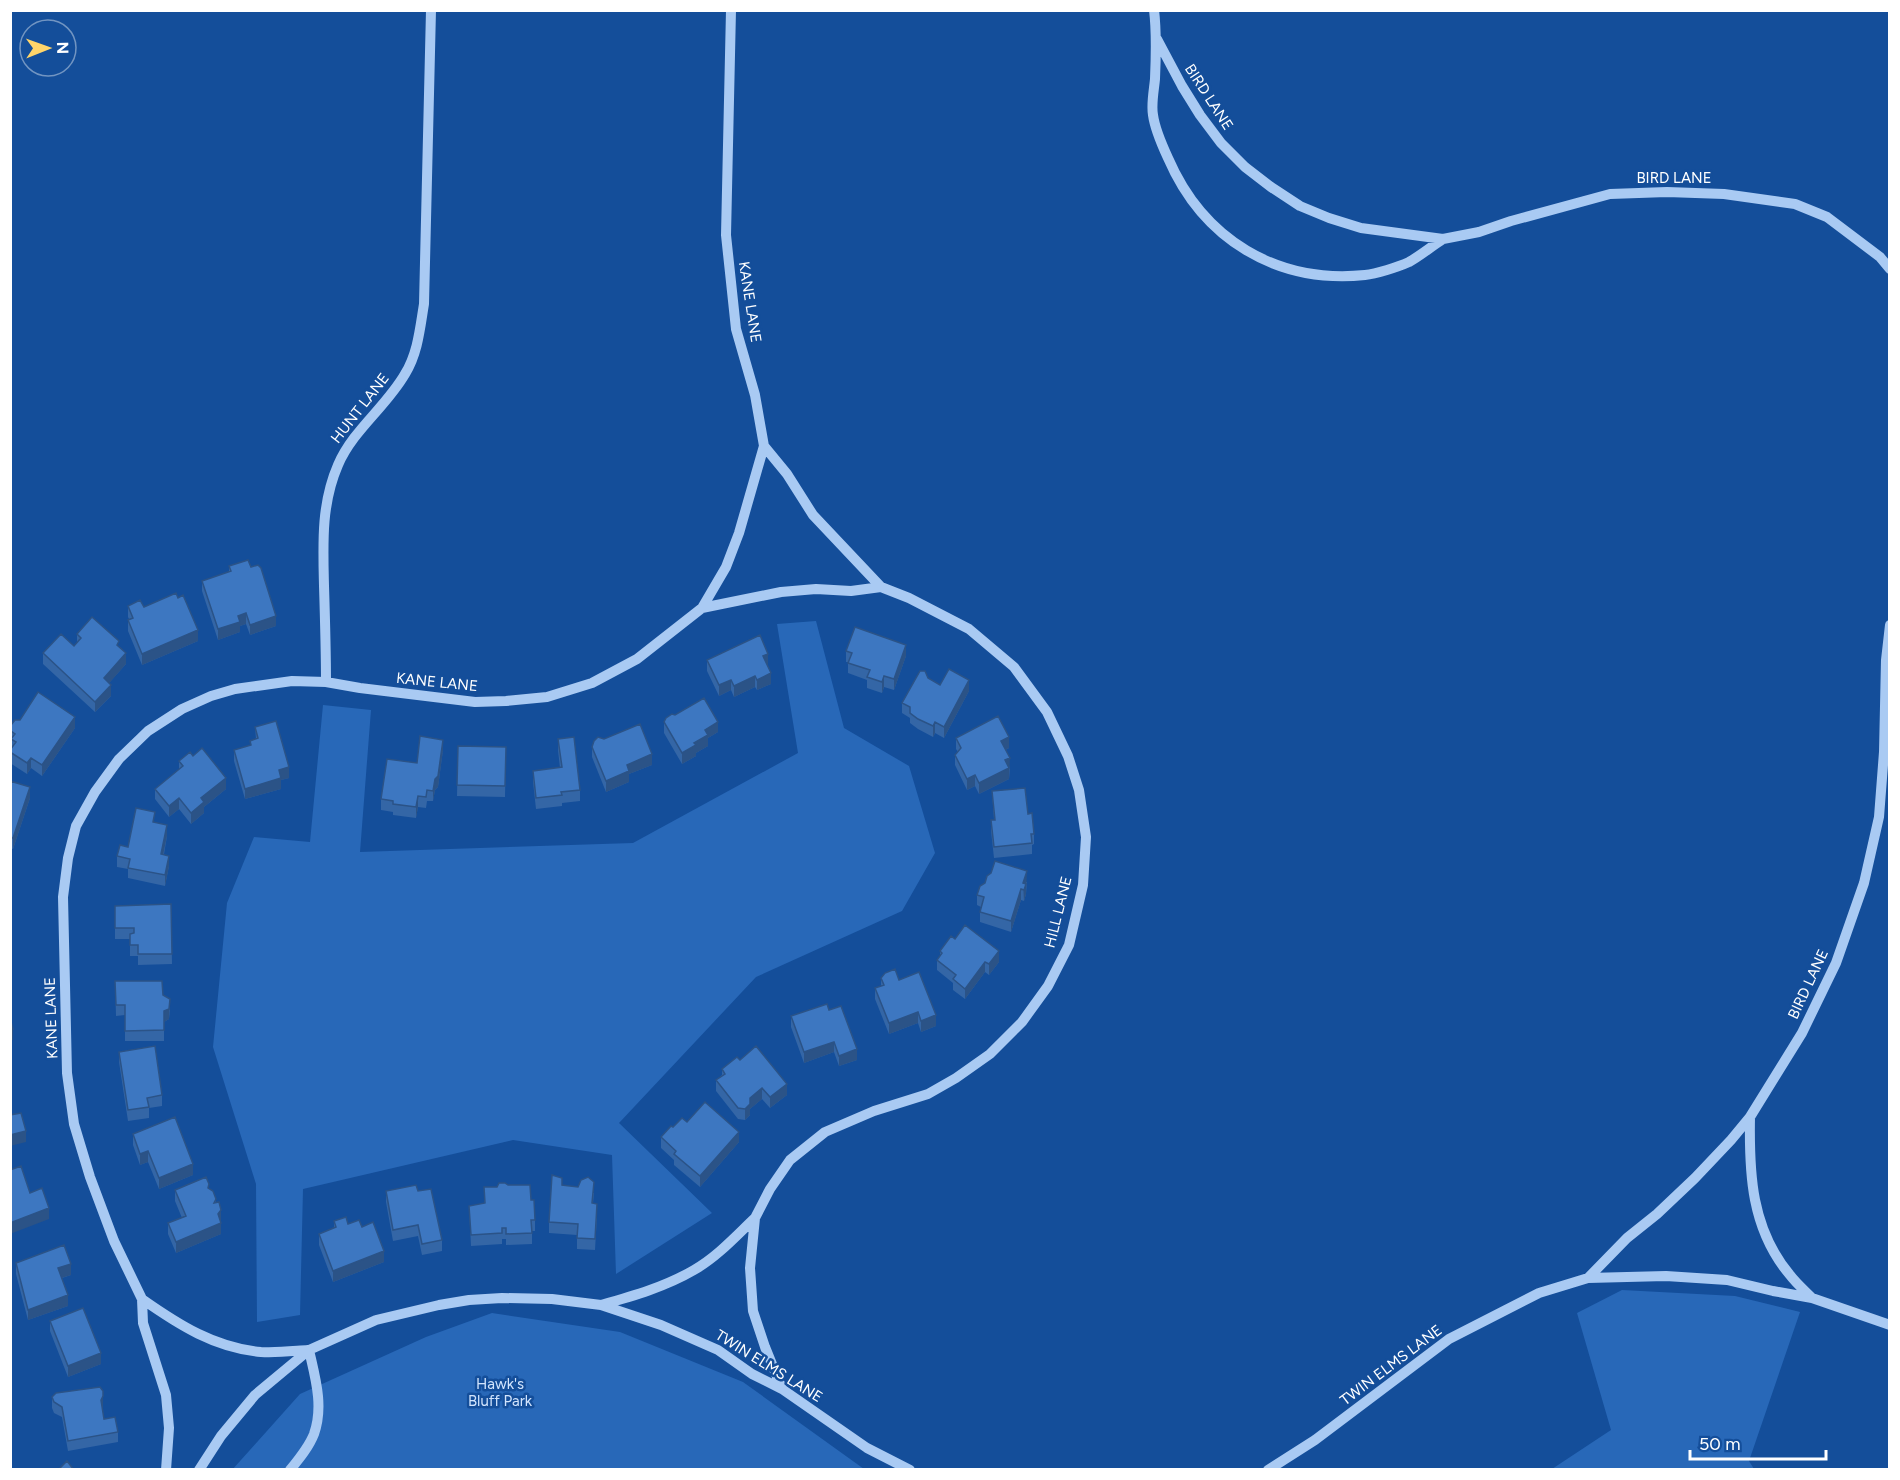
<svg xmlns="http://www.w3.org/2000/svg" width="1900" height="1480" font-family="Figtree,sans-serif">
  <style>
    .green { fill: #2868b8 }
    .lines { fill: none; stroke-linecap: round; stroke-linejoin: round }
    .minor { stroke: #a9caf3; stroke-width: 10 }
    .wall { fill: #3466a6 }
    .shaded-wall { fill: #2b5387 }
    .building { fill: #3d77c1; stroke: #2b5387; stroke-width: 1.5 }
    .labels { text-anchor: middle; stroke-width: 5; stroke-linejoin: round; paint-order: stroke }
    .street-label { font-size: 15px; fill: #fff; stroke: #144e9a }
    .park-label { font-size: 15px; fill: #d1e4fd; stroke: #144e9a }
  </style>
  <rect width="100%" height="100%" fill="#144e9a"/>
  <path class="green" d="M816,621L844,728L909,766L935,853L902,911L756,977L619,1123L712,1213L616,1274L612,1155L513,1140L303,1189L300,1315L257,1322L256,1184L213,1047L227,903L254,837L310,842L323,705L371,710L360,852L633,843L798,753L777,624Z
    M1622,1290L1735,1296L1800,1312L1749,1461L1754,1469H1552L1611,1430L1577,1313Z
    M492,1313L620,1332L743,1382L864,1469L232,1470L300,1394L426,1337Z"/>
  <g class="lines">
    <path class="minor" d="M1154,10C1157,34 1156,56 1155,79C1154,90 1151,104 1153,115C1155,130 1162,145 1168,158C1203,239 1276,284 1365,275C1376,274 1398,267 1409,262C1420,256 1432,246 1443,239
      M1157,39L1182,86L1200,115L1221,143L1245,167L1271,187L1300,206L1329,218L1361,228L1443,239L1479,232L1511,221L1610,194L1667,192L1724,194L1795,204L1827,217L1880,257L1890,269
      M764,446L787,474L813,515L881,587L909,598L969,629L1014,667L1047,712L1068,756L1079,790L1086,837L1083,885L1069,945L1048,986L1022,1022L990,1054L956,1078L928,1094L874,1111L825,1132L790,1160L770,1189L755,1218L750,1268L753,1311L765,1347L782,1389
      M702,608L781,592L816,589L851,591L881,587
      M326,682C326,650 325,618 324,586C323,544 321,504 338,465C353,430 386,407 405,374C418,353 420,328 424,304L431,10
      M1750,1117C1749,1173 1751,1229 1790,1275C1796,1283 1804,1290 1812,1298
      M1588,1278L1627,1238L1657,1214L1695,1178L1731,1140L1750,1117L1802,1033L1836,963L1864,883L1879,817L1884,752L1886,660L1890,625
      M142,1299C179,1325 215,1348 261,1352C277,1353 293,1351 308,1350
      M601,1305C633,1296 665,1287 694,1270C717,1257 736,1236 755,1218
      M166,1470L169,1428L166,1395L143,1323L142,1299L114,1241L90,1177L74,1124L67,1073L63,897L68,858L76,826L95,792L119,759L148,731L182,709L211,696L235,689L292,681L326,682L360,688L475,702L506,701L547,697L592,683L637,659L702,608L726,567L739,533L764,446L755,395L736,329L726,235L731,10
      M199,1470L221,1436L255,1395L309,1350L376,1320L439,1305L469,1300L502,1298L552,1299L601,1305L661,1325L718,1350L752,1374L782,1389L867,1448L910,1470
      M290,1470C299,1459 309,1447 314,1434C324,1406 315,1377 309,1350
      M1268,1470L1315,1440L1449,1339L1539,1293L1588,1278L1666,1276L1727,1280L1773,1291L1812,1298L1890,1325"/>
  </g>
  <path class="wall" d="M229,566L251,567L276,626L250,635L246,624L240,626V632L218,640L202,591V581L229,572Z
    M128,606L144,607L198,641L142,665L128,631V620L129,619L128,617Z
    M77,634L119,647L126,664L109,683L111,696L95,712L43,664V653L74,646L77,643Z
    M846,651L906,656L894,690L884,687L882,693L867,688V680L848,673V662H846Z
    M707,660L768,664L767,665L771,684L757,690L755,687L734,697L731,690L719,696L707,671Z
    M928,678L940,685L969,691L944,738L935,733L933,737L918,729L910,723V718L902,713V703Z
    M664,722L718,732L708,738V746L696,753V756L682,764L664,733Z
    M11,725L75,728L42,776L31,768L27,774L10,763Z
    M255,727L289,778L281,780V789L245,799L234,761V750L250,746V741L256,739Z
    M956,738L1009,748L1005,750L1010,769L1009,779L979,794L975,786L967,790L955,765V755L958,752L956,749Z
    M558,739L580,790V801L562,803V806L536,809L533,782V771L560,768L558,750Z
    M458,746L506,747L505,797L457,796Z
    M592,747L652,765L629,774V782L606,792L592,757Z
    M443,750L438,787L435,790L433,801H427L426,808L418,807L416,818L393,815V812L381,810V799L417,763Z
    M193,756L226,789L204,807V813L191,824L179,809L169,817L155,799V789L179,770V761Z
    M10,781L30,798L13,849L10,848Z
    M992,791L1028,814L1034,834V844L1032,845V854L994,858L991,831V820H994Z
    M155,823L167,836L164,854L169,866L165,886L128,878V869L117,867V856Z
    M1027,882L1026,894L1024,901L1021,900L1011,932L980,922V912L981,907L977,905V895Z
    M171,904L172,964L138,965V956H130V939H115V906Z
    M955,939L999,962L989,975L985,972L965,999L953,990V983L937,970V960L940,956V951Z
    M881,978L899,980L936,1026L921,1032L918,1023L889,1034L875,999V988L881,986Z
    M115,981L163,995L170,1010L169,1019L164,1022V1041H125V1015L116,1016Z
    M829,1010L857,1060L839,1066L834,1052L804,1063L791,1027V1016Z
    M119,1052L162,1095V1106L149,1108V1118L128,1121L119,1062Z
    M740,1060L787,1095L770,1108L762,1099L750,1109V1115L745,1120L738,1119L716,1091V1080L722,1075V1069Z
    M687,1122L739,1142L700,1187L674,1165V1160L661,1148V1137L673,1127Z
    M133,1134L193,1175L159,1189L148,1162L140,1165L133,1145Z
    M562,1186L594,1193L593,1203L597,1215L595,1250L577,1249V1235L549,1233V1222Z
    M484,1187L531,1200L535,1220V1231H532V1244L506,1245V1239H502V1244L471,1246L469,1206L484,1204Z
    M209,1188L216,1202L221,1221V1234L176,1253L168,1234V1223L182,1218L175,1201V1190Z
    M386,1191H418L442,1240V1251L422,1255L418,1236L393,1241L386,1202Z
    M334,1221L362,1227L384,1262L333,1282L319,1245V1234L334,1228Z
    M16,1263L71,1275L62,1278L68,1306L28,1320L16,1274Z
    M50,1321L101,1364L68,1377L50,1331Z
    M52,1397L103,1406L102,1408L104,1419L118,1432V1442L68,1451L62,1417L54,1413L52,1408Z"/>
  <path class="shaded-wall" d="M246,613V624L240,626V632L218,640V629L238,616Z
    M276,616V626L250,635V625Z
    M198,630V641L142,665V654Z
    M906,645V656L894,690V679Z
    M126,653V664L104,689V678Z
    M768,654V664L763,667V656Z
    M771,673V684L757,690V680Z
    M755,676V687L734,697V686Z
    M884,676V687L882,693V682Z
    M731,680V690L719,696V685Z
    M969,680V691L944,738V727Z
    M111,685V696L95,712V702Z
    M75,717V728L42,776V765Z
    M718,722V732L708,738V746L696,753V756L682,764V753L694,743L705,730Z
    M935,722V733L933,737V726Z
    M1009,737V748L1001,752V741Z
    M443,740V750L438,787L435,790L433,801V791L435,779Z
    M652,754V765L629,774V782L606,792V781L627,765Z
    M31,758V768L27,774V763Z
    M1010,758L1009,779L979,794V783L1005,760Z
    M289,767V778L281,780V789L245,799V789L279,770Z
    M975,775V786L967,790V779Z
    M226,778V789L204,807V813L191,824V813L201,798Z
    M30,787V798L13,849V838Z
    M418,796V807L416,818V807Z
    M179,798V809L169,817V806Z
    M167,825V836L161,865V854Z
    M169,856V866L165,886V875Z
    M1027,871L1026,894L1024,901L1023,883Z
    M1021,889V900L1011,932V921Z
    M999,951V962L989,975V964Z
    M985,962V972L965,999V989Z
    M170,999L169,1019L164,1022V1011Z
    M918,1012V1023L889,1034V1023Z
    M936,1015V1026L921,1032V1021Z
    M10,1029H13V1040H10Z
    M834,1042V1052L804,1063V1052Z
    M857,1049V1060L839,1066V1056Z
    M787,1084V1095L770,1108V1097Z
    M762,1088V1099L750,1109V1115L745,1120V1109L750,1098Z
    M26,1131V1142L10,1146V1135Z
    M739,1132V1142L700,1187V1176Z
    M148,1151V1162L140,1165V1154Z
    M193,1164V1175L159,1189V1178Z
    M49,1208V1219L10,1234V1223Z
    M221,1210V1221L218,1224L221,1223V1234L176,1253V1242L218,1214Z
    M384,1251V1262L333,1282V1271Z
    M71,1264V1275L58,1279V1268Z
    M68,1295V1306L28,1320V1310Z
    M101,1353V1364L68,1377V1366Z
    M103,1396V1406L101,1411V1400Z"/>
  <path class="building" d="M248,560L251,567L258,565L261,568L276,616L250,625L246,613L238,616L240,622L218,629L202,581L231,571L229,566Z
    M176,593L178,598L183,595L198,630L142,654L128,620L133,618L128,606L140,600L144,607Z
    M92,617L119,641L117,645L126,653L104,678L111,685L95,702L43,653L61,634L74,646L81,638L77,634Z
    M855,627L906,645L894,679L884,676L882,682L867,677L870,670L848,663L852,653L846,651Z
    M760,635L768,654L763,656L771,673L757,680L755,676L734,686L731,680L719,685L707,660Z
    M949,669L969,680L944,727L935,722L933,726L918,719L910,713V707L902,703L920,671H925L928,678L940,685Z
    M38,692L75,717L42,765L31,758L27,763L10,752V750L16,742L11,739L15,734L11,731V725L15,720H20Z
    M704,698L718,722L705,730L708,735L694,743L696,745L682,753L664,722L666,718L672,714L675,715Z
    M998,716L1009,737L1001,741L1010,758L1005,760L1009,768L979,783L975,775L967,779L955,755L961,748L956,738Z
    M276,721L289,767L279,770L281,778L245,789L234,750L251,745L250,741L258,738L255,727Z
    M640,724L652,754L627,765L629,771L606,781L592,747L594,741L598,737L604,739Z
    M420,736L443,740L438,776L435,779L433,791L427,790L426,797L418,796L416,807L393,804V801L381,799L387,759L417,763Z
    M574,737L580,790L561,792L562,795L536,798L533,771L562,767L558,739Z
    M458,746L506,747L505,786L457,785Z
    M202,748L226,778L201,798L204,802L191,813L179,798L169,806L155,789L183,766L179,761L190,752L193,756Z
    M10,781L30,787L13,838H10Z
    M1025,788L1028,814L1032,813L1034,834H1031L1032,843L994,847L991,820H995L992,791Z
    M136,808L155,812L153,822L167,825L161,854L169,856L165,875L128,868L130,859L117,856L120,845L128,847Z
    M995,861L1027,871L1023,883L1026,884L1024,890L1021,889L1011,921L980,912L984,897L977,895L980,886L985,883L987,876L991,873Z
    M171,904L172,954H138V945H130V934L134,933V928H115V906Z
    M965,925L999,951L989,964L985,962L965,989L953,979L956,975L937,960L942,953L940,951L951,936L955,939Z
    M895,969L899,980L919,972L936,1015L921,1021L918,1012L889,1023L875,988L884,985L881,978L885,973Z
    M115,981H162L163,995L170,999L169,1009L164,1011V1030L125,1031V1005H116Z
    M827,1004L829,1010L841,1006L857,1049L839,1056L834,1042L804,1052L791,1016Z
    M10,1018L13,1029H10Z
    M155,1046L162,1095L147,1098L149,1107L128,1110L119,1052Z
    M756,1046L787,1084L770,1097L762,1088L750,1098V1104L745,1109L738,1108L716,1080L725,1074L722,1069L737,1057L740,1060Z
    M705,1102L739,1132L700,1176L674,1154L676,1151L661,1137L671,1126L673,1127L682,1118L687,1122Z
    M21,1113L26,1131L10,1135V1115Z
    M175,1117L193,1164L159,1178L148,1151L140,1154L133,1134Z
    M21,1166L30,1193L42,1188L49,1208L10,1223V1170Z
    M552,1175L562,1178V1185L578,1187L581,1180L588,1177L594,1182L592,1203L597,1204L595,1239L577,1238L578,1224L549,1222Z
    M206,1177L209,1184L208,1188L213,1191L216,1199L214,1203L219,1202L221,1210L218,1214L221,1223L176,1242L168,1223L186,1216L175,1190Z
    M499,1183H505L508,1185H530L531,1200H534L535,1220H531L532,1233L506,1234V1228H502V1233L471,1235L469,1206L485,1203L484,1187H497Z
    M416,1185L418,1191L431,1189L442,1240L422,1244L418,1225L393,1230L386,1191Z
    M346,1217L348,1224L359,1220L362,1227L373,1222L384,1251L333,1271L319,1234L336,1227L334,1221Z
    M64,1245L71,1264L58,1268L68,1295L28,1310L16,1263Z
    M83,1308L101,1353L68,1366L50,1321Z
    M100,1387L103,1391V1396L101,1400L104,1419L115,1417L118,1432L68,1441L62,1407L54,1402L52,1397L56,1393Z
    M67,1461L74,1470H58Z"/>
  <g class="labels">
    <g class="street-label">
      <text transform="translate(1209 97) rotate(57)" y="5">BIRD LANE</text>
      <text x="1674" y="183">BIRD LANE</text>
      <text transform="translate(750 302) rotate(81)" y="5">KANE LANE</text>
      <text transform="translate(360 408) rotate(-52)" y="5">HUNT LANE</text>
      <text transform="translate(437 682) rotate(6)" y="5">KANE LANE</text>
      <text transform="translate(1058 912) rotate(-76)" y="5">HILL LANE</text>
      <text transform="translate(1808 984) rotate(-65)" y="5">BIRD LANE</text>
      <text transform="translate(51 1018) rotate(-92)" y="5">KANE LANE</text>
      <text transform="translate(1391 1365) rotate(-37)" y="5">TWIN ELMS LANE</text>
      <text transform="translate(769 1366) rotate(32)" y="5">TWIN ELMS LANE</text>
    </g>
    <g class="park-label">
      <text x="500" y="1389">Hawk's<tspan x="500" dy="17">Bluff Park</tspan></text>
    </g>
  </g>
  <rect width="1900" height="1480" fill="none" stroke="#ffffff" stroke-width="24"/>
  <g transform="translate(48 48) rotate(89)"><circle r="28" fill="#144e9a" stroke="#7295c2" stroke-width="1.5"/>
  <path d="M0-4.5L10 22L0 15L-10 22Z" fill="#ffd56a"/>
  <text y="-9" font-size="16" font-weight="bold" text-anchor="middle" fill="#ffffff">N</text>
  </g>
  <path d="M1690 1450v9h136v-9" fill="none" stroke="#ffffff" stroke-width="3"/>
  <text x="1699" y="1450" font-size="18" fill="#ffffff" stroke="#144e9a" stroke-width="4.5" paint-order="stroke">50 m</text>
</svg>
